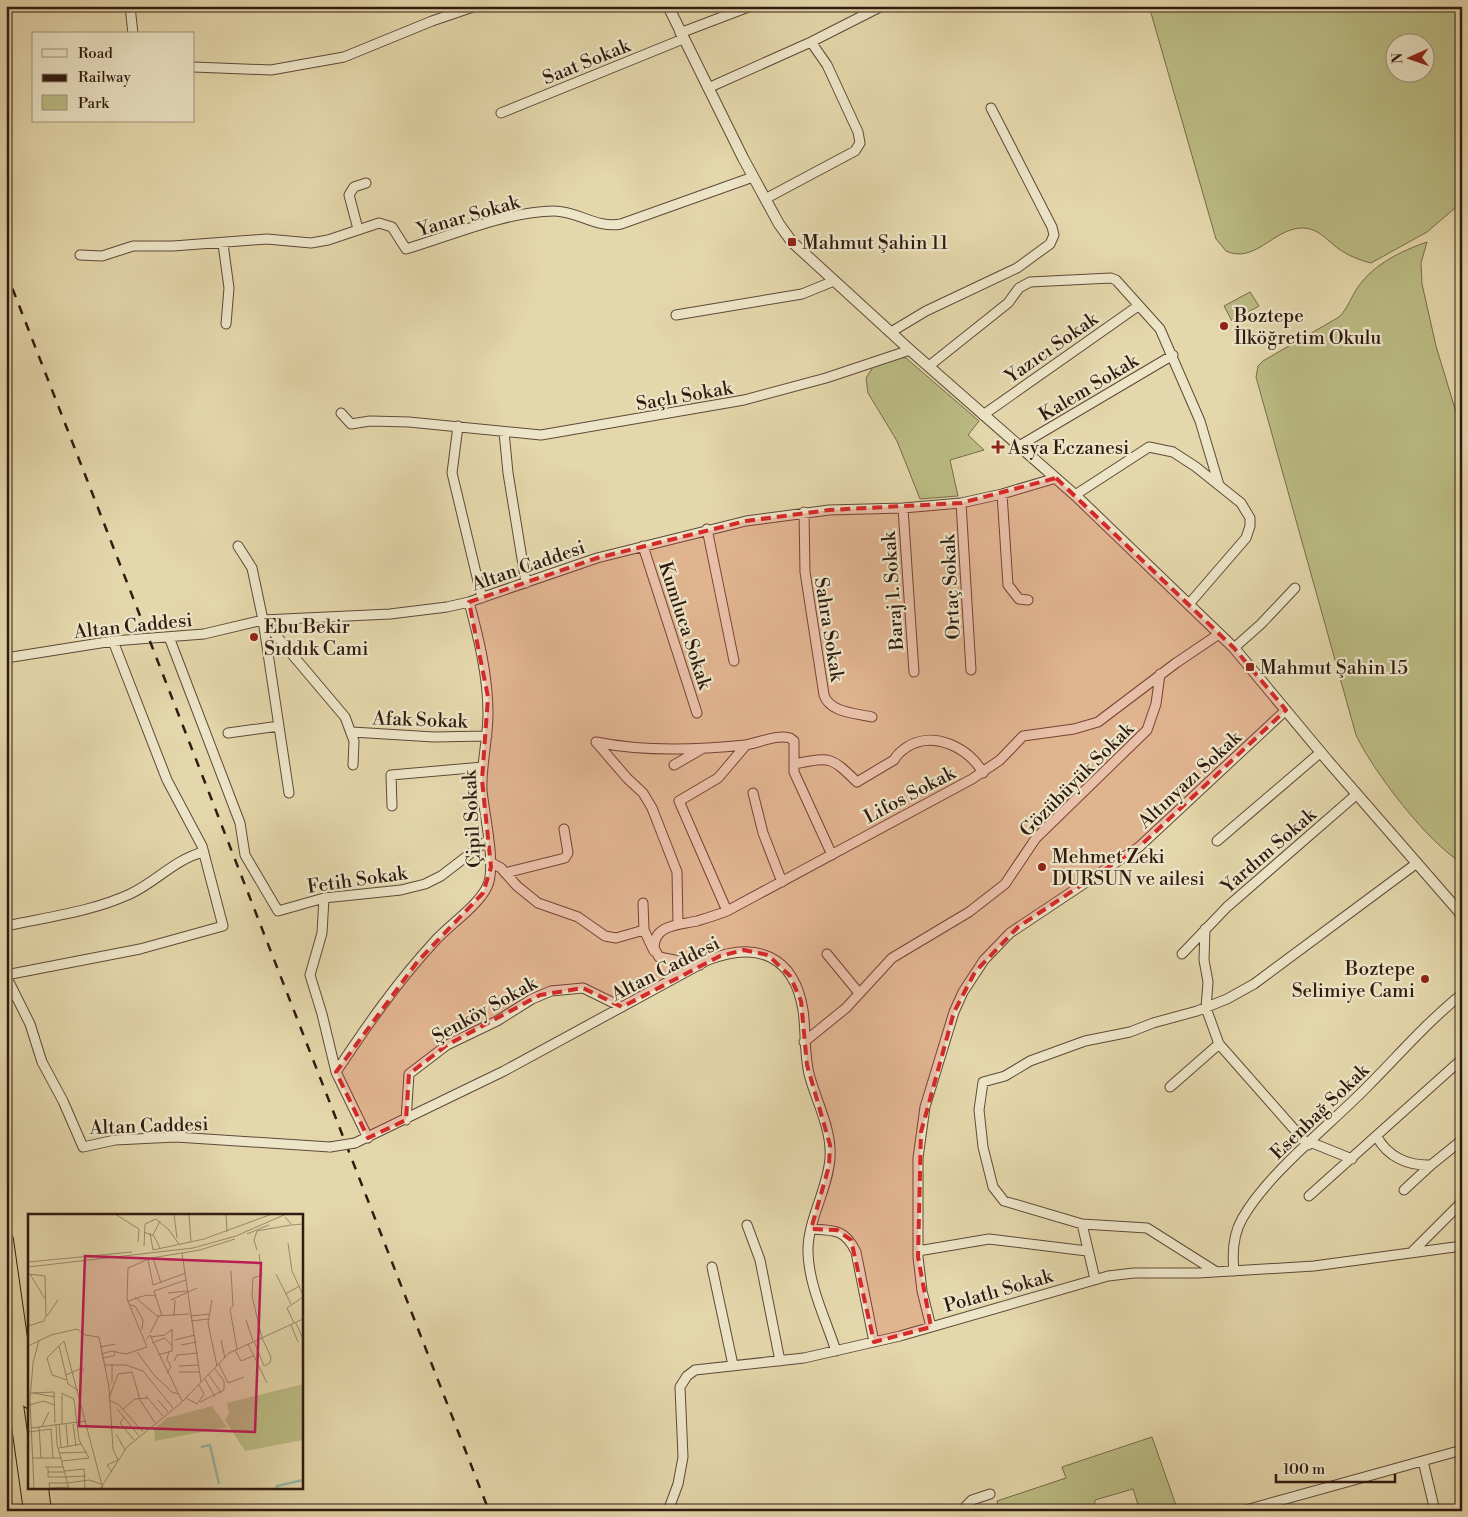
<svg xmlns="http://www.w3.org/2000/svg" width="1468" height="1517" font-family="'Libre Bodoni',serif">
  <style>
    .green { fill: #bbbc84; stroke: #766b4a; fill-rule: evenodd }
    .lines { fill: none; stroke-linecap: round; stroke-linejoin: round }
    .minor-casing { stroke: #5e4938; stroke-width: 11 }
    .tertiary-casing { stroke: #5e4938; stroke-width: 12 }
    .trunk-casing { stroke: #311a11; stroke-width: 16 }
    .minor { stroke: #ede5c8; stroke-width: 9 }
    .tertiary { stroke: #ede5c8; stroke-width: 10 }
    .trunk { stroke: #e4d7ab; stroke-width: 14 }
    .rail { stroke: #311a11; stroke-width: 2.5; stroke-dasharray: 9 9; stroke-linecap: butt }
    .minor-bridge-casing { stroke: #5e4938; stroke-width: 11; stroke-linecap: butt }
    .minor-bridge { stroke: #ede5c8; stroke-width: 9 }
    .marked { fill: #d62828; fill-opacity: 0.2; stroke: #d62828; stroke-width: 4; stroke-dasharray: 10 6; stroke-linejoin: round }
    .poi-dot { fill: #8f2418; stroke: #ede5c8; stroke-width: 2 }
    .labels { text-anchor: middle; stroke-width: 4.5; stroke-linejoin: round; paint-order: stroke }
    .street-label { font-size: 19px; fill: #311a11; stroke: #ede5c8 }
    .poi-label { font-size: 19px; fill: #311a11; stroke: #ede5c8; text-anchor: start }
    .inset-river { fill: none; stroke: #95baa7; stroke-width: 2.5 }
    .inset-road { fill: none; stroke: #9c8b6d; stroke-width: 1 }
    .view { fill: #c2185b; fill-opacity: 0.15; stroke: #c2185b; stroke-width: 2.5 }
    .inset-edge { fill: none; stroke: #311a11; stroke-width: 2.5 }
  </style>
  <rect width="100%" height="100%" fill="#e4d7ab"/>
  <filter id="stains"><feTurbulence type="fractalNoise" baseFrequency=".004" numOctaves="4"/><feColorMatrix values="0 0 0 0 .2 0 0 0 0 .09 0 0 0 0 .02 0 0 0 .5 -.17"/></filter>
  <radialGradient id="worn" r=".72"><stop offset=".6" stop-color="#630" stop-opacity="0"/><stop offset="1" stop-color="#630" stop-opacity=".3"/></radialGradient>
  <path class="green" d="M1149,6H1462V202L1427,232L1371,263C1359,260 1349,256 1339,249C1326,240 1318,227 1300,228C1273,230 1254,264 1226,251L1216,239ZM1396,42H1426V72H1396Z
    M1427,242L1421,263L1422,284L1436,346L1462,432V863C1427,842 1373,771 1356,735L1256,377L1258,366L1263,361L1339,317C1348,308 1351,297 1358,287C1374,264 1401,251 1427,242Z
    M1250,292L1259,306L1232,321L1224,306Z
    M899,357L906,358L979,421L968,435L984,450L950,460L958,496L920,499L897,441L868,393L866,378L873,367Z
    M1152,1437L1178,1511H1140L1133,1489L1095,1500L1094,1511H999L997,1501L1066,1478L1062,1467Z"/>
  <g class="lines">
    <defs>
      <path id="minor" d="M130,6L133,34
        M680,33L751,6
        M194,67L271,70L344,57L432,21L476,6
        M708,88L811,42L882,6
        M501,113L683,39
        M765,199L855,151L860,143L858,132L827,65L811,42
        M358,229L349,195L354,187L366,183
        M223,244L229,288L226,324
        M80,255L102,256L133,246H173L267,239L311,243L328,240L379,223L392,227L406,249C453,235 504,212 554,211C578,211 597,229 621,224L753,177
        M676,315L802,294L834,281
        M891,332L926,311L1017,268L1050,244L1054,235L1052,227L991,108
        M929,366L1008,303L1019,288L1030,282L1111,278L1116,280L1160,329L1200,421L1219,485
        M341,413L351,424L370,421L409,422L541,435L744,400L826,378L910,350
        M983,415L1138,306
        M458,426L452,473L482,598
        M504,432L508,473L526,583
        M1019,446L1173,355
        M1002,494L1008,585L1019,599L1028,600
        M1075,495L1149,447L1173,452L1196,467L1241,503L1250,518V526L1246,538L1189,604
        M961,503L971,670
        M903,508L914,672
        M804,512L805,572L824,695C830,713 856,713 872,717
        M707,529L734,661
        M238,546L252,568L263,620L289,793
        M643,546L697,713
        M263,620L345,717L354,741L353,765
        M169,637L240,823L245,855L278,911L324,898L401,890L425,884L441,876L488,840
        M1234,648L1261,624L1295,588
        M6,658L113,641L204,634L263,620L390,614L447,607L469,602L597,558L746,521L829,510L903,508L961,503L1002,494L1056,478
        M352,732L434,737L487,736
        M228,733L279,726
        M596,742C644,752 696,750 745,745C759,743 776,734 790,738L794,741V772L832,855
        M596,742L627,778L643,793L652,808L677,872L678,924
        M794,764C831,757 830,756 857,782L894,760C897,754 901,751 907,747C933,730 970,748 983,773
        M674,765L700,750
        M753,793L763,833L782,882
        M392,806L391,775L483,767
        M1217,841L1321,752
        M490,862L501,868L517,886L538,903L578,917L605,936L616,938L644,930
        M505,873L565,858L568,853L564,829
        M324,898L322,933L310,975L322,1014L336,1072L368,1138
        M643,903L644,930L654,951
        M727,911L679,801L718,778L746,745
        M6,926C47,917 91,912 130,894C156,882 174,860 203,852
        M1205,929L1204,960L1208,982L1206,1008L1219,1044L1308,1145
        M827,954L859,993
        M1182,954L1227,907L1357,794
        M700,965L659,957L654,948C654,924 680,925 697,921C707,918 717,915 727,911L972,779L1000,760L1023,736L1074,729L1098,722L1176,663L1219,634
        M6,975L140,949L223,926L202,846L167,780L113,641
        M6,976L30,1024L42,1062L63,1101L83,1147L115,1140L176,1137L330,1147
        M804,1042L846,1008L892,958L969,912L1005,884L1036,838L1147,730L1156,704L1160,674
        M336,1072C366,1027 397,982 434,942C449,925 477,907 487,887C497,867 484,814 482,790C481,765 488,739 488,714C488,676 479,639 469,602
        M1170,1087L1219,1044
        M406,1120L409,1074L447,1045L497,1021L532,999L551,991L583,988L622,1007
        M1377,1137C1388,1157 1408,1166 1431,1165L1462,1140
        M1310,1142L1352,1159
        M355,1143L504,1071L708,960C756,941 794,955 803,1010C806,1031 804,1052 809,1074C816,1101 832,1129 830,1158C828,1190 807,1220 808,1253C809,1286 826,1320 836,1351
        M1404,1190L1431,1165
        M1309,1196L1462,1059
        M1082,1224L1095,1279
        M747,1225L760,1260L780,1361
        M811,1229C834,1230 845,1229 856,1252L874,1342
        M918,1251L989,1239L1087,1251
        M1412,1252L1462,1202
        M712,1267L733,1365
        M1215,1271L1147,1228L1082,1224L1004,1201L993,1187L983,1147L979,1110L983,1082L1005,1076L1030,1061L1085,1041L1130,1032L1153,1023L1197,1011L1227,999L1254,984L1417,863
        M1234,1271C1232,1253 1233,1235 1242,1219C1268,1173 1329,1126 1367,1087C1398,1056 1427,1022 1462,994
        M931,1327L922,1291L918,1257V1158L925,1107L954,1012L963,992L984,960L1010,933L1139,847L1286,710
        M1423,1461L1435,1511
        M668,1511L678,1484L683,1457L680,1387L687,1376L695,1370L804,1358L900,1336L1108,1276L1134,1273H1198L1314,1266L1462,1246
        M967,1511L966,1506L972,1500L990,1494
        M1242,1511L1462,1450"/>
      <path id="tertiary" d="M668,6L743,158L779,224L792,242L910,350L1075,495L1234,648L1328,761L1462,915"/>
      <path id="trunk" d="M6,1240L29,1401
        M6,1334L31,1511
        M41,1488L44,1511"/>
    </defs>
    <use href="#minor" class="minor-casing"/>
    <use href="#tertiary" class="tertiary-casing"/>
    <use href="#trunk" class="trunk-casing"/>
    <use href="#minor" class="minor"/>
    <use href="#tertiary" class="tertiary"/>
    <use href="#trunk" class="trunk"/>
    <path class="rail" d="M6,272L489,1511"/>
    <defs>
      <path id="minor-bridge" d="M330,1147L355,1143"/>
    </defs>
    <use href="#minor-bridge" class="minor-bridge-casing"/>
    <use href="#minor-bridge" class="minor-bridge"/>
  </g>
  <path class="marked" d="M1056,478L1234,648L1286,710L1139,847L1018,927L975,972L954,1012L921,1132L918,1257L931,1327L874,1342L851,1240L837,1230L811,1229L829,1166L830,1145L807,1065L801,1001L790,976L768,955L744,950L720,956L622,1007L583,988L540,995L447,1045L409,1074L406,1120L368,1138L336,1072L418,961L483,893L491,867L482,780L488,697L469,602L597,558L746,521L829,510L961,503Z"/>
  <g class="poi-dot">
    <rect x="787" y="237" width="10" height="10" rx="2.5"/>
    <circle cx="1224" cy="326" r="5"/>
    <path d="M995.5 439.5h5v5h5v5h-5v5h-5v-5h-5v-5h5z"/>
    <circle cx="254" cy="637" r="5"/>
    <rect x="1245" y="662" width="10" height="10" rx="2.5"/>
    <circle cx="1042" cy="867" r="5"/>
    <circle cx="1425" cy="979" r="5"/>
  </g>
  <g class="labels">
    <g class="street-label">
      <text transform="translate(586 61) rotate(-22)" y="7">Saat Sokak</text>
      <text transform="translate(468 215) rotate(-16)" y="7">Yanar Sokak</text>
      <text transform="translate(1051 347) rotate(-35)" y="7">Yazıcı Sokak</text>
      <text transform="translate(1088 387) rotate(-31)" y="7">Kalem Sokak</text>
      <text transform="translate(684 395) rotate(-10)" y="7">Saçlı Sokak</text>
      <text transform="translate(528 565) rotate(-19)" y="7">Altan Caddesi</text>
      <text transform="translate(950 587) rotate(-93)" y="7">Ortaç Sokak</text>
      <text transform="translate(892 591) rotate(-94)" y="7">Baraj 1. Sokak</text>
      <text transform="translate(133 625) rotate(-6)" y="7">Altan Caddesi</text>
      <text transform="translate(686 625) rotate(72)" y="7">Kumluca Sokak</text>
      <text transform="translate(830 629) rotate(81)" y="7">Sahra Sokak</text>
      <text transform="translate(420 719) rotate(2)" y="7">Afak Sokak</text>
      <text transform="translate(1076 779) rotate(-45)" y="7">Gözübüyük Sokak</text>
      <text transform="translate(1189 779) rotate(-43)" y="7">Altınyazı Sokak</text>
      <text transform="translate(909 794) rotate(-28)" y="7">Lifos Sokak</text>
      <text transform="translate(471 819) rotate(-93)" y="7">Çipil Sokak</text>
      <text transform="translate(1268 850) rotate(-41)" y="7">Yardım Sokak</text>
      <text transform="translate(357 879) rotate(-8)" y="7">Fetih Sokak</text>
      <text transform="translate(665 968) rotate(-27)" y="7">Altan Caddesi</text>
      <text transform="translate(484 1009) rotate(-29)" y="7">Şenköy Sokak</text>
      <text transform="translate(1319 1111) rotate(-44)" y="7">Esenbağ Sokak</text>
      <text transform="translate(149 1125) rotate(-2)" y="7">Altan Caddesi</text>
      <text transform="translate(998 1290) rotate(-16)" y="7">Polatlı Sokak</text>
    </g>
    <g class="poi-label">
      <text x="802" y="249">Mahmut Şahin 11</text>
      <text x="1234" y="322">Boztepe<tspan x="1234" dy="22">İlköğretim Okulu</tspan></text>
      <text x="1008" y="454">Asya Eczanesi</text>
      <text x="264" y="633">Ebu Bekir<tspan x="264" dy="22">Sıddık Cami</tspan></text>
      <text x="1260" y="674">Mahmut Şahin 15</text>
      <text x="1052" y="863">Mehmet Zeki<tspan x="1052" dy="22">DURSUN ve ailesi</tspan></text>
      <text x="1415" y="975" text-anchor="end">Boztepe<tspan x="1415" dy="22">Selimiye Cami</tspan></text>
    </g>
  </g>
  <g transform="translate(28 1214)">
    <rect width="275" height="275" fill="#e4d7ab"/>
    <path d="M275,170V226L217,237L197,206L201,199L199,189ZM184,192L199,213L127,227L126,215L139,204Z" fill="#bbbc84"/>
    <path class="inset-river" d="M173,233L182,231L191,270M249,275V272L275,266"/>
    <path class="inset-road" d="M87,0L111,15L110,28M146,0L149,24M161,0L163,28M198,0L199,18M257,3L264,11L275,10M116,18L126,22L132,34M122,19L125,36M219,20L241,11M125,21L132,7M260,29L264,57L275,81M116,32L117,10L128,5L141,16L151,30M125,36L176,25L244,0M229,36L226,26L229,17L263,11M154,39L173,168M125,44L133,69M120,45L125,71L158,59M0,48L104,38M0,53L165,34L208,22L258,0M203,57L205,92L202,95L209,135M0,60L17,62L18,102L16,107L0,112M2,60L17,85M248,60L263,90M140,79L159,77M257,80L272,72M107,83L129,102L161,100M143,86L169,74M184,86L180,109L189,152M100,87L119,81L128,82M102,91L107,92L115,106L114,116M19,102L30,86M134,102L126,77L158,66M146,102L147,86M162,102L182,100M218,106L225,127M163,107L181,105M266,109L259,94L275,83M268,109L275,125M263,111L270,128M122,119L131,102M123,123L137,121L144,115M118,125L122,121L154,187M147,126L167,121M193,126L197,144M226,127L236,152L242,149L243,143L234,124L224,82L225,64L234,61L231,40M124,129L137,124L144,132M220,130L239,169M153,131L169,128M0,132L23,121L49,115L57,121L71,123L81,173L85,235L90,246L79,251L84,258M31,132L40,170L50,176M72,133L88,130M207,136L213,147L225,142M109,138L126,161L144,178L150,180M73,140L84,137L98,140L119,133L99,85L100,54L123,44L172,36L207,25M130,141L144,137V115M74,144L86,142L87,138M146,147L149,141L170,139M191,150L200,169L216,163M76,151H98L115,157L145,194M151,152L170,151M151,158H171M139,159L143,153L139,145L141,137M38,161L54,154L56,157M181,161L193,179M177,165L187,183M39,166L24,161L19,144L36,127L75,275M84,169V150M3,179L26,178L27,209M5,179L27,183M33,179L46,185L51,226L61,244L34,247M118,182L135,202M81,184L90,160L104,158L112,186L127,209M158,184L169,190L176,180L171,171M81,186L91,191L115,218M130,186L140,198M172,188L196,176V167L187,155M1,191L16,187L26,191M89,195L111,222M95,195L107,185L120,184M96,203L92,209L106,226M28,210L29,230L41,275M31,210L33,233M34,210V181M38,210L40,233M45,210L48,232M14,212L21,198M11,213L13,244M3,214L58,207M23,216L25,244M0,218L24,215M88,220L97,236M31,234L53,230M32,239L59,238M4,244H33M17,253H35M20,253V263H38M36,257L56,255L57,275M20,258H36M38,263L58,262M39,269L61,266L73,270M22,274L40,273M6,275L2,186L5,149L11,126M22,275L21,269H39M72,275L99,233L153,189L201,139L275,105"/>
    <path class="view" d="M57,42L233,49L227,218L51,212Z"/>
    <rect width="275" height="275" class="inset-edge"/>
  </g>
  <rect width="1468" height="1517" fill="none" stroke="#e4d7ab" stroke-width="25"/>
  <rect x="8" y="8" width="1453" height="1502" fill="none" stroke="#311a11" stroke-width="2.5"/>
  <rect x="12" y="12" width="1443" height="1492" fill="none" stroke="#311a11"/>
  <rect x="32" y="32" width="162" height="90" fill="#ede5c8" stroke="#a2947f"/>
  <rect x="42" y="49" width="25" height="8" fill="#ede5c8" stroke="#a2947f"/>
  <text x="78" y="58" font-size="15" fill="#311a11">Road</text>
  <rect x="42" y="74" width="25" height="8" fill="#311a11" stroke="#a2947f"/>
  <text x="78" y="82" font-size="15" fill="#311a11">Railway</text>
  <rect x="42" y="95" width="25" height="15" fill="#bbbc84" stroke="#a2947f"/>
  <text x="78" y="108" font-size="15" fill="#311a11">Park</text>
  <g transform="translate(1410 58) rotate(268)"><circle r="24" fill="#ede5c8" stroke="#a2947f"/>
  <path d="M0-4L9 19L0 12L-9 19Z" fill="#8f2418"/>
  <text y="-8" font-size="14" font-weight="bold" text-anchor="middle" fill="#311a11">N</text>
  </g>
  <path d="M1276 1474v8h119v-8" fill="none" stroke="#311a11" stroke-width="2.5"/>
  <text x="1283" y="1474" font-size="15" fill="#311a11" stroke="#ede5c8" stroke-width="4" paint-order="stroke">100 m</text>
  <rect width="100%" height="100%" filter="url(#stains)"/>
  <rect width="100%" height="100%" fill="url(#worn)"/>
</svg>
